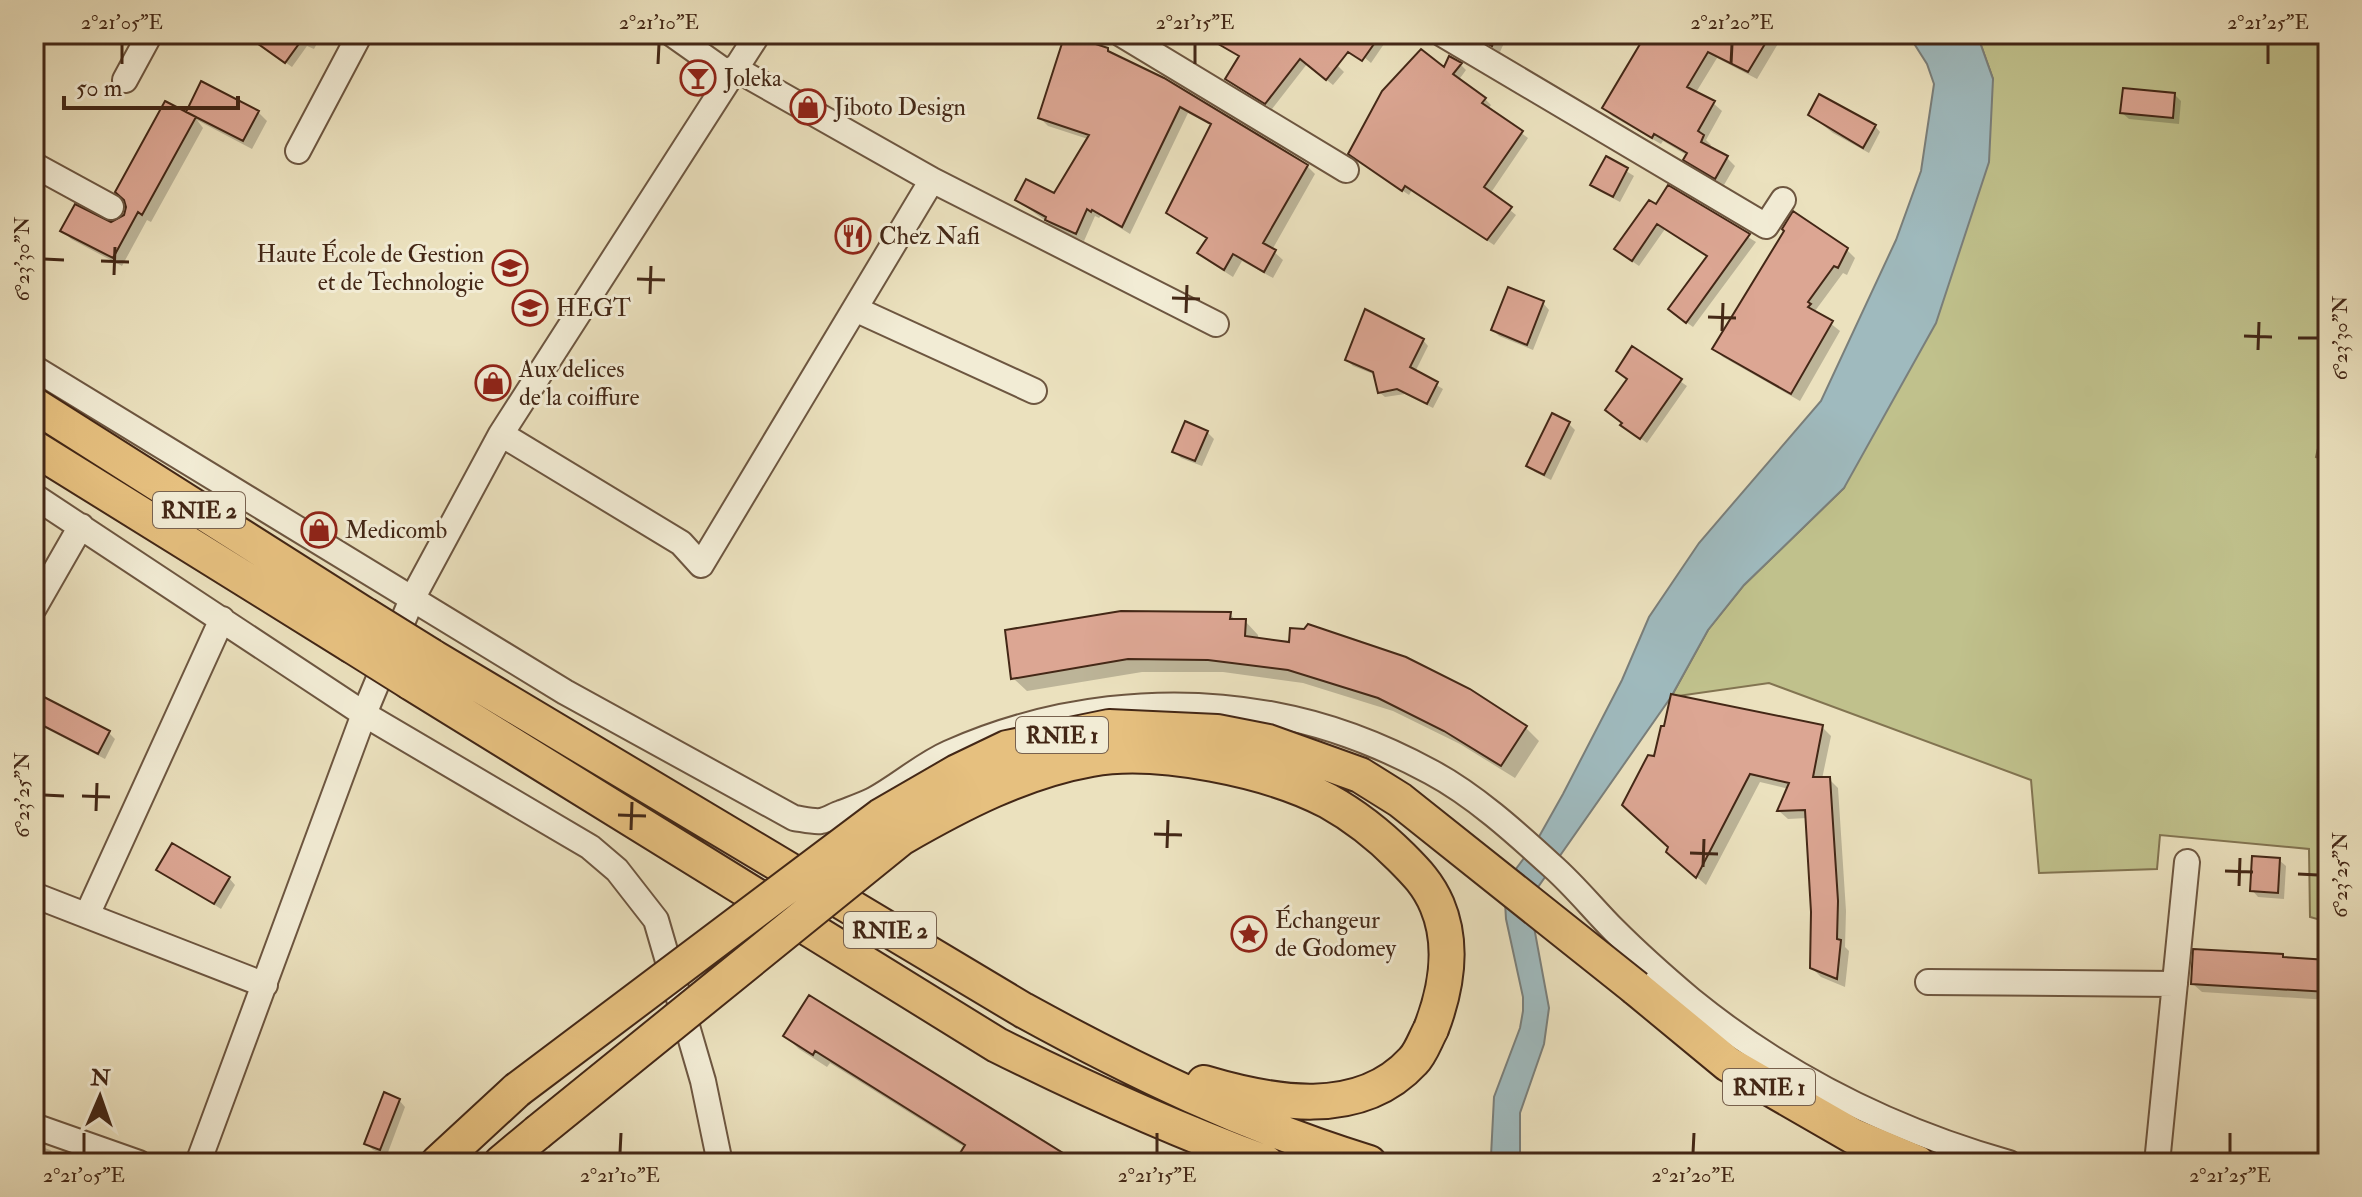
<svg xmlns="http://www.w3.org/2000/svg" width="2362" height="1197" font-family="'IM FELL Double Pica',serif">
  <style>
    .green { fill: #c0c18c; stroke: #827451; stroke-width: 2 }
    .water { fill: #9fbabe; stroke: #7a7f7b; stroke-width: 2 }
    .shadow { fill: #0003 }
    .building { fill: #dca693; stroke: #432716; stroke-width: 2 }
    .lines { fill: none; stroke-linecap: round; stroke-linejoin: round }
    .minor-casing { stroke: #6d5640; stroke-width: 28 }
    .highway-casing { stroke: #432716; stroke-width: 38 }
    .minor { stroke: #f2ecd5; stroke-width: 24 }
    .highway { stroke: #e6c07f; stroke-width: 34 }
    .highway-bridge-casing { stroke: #432716; stroke-width: 38; stroke-linecap: butt }
    .highway-bridge { stroke: #e6c07f; stroke-width: 34 }
    .ticks { fill: none; stroke: #432716; stroke-width: 3 }
    .labels { text-anchor: middle; stroke-width: 6; stroke-linejoin: round; paint-order: stroke }
    .shield { fill: #f2ecd5; stroke: #78624f; stroke-width: 2 }
    .shield-label { font-size: 22px; font-weight: bold; fill: #432716 }
    .poi-label { font-size: 24px; fill: #432716; stroke: #f2ecd5; text-anchor: start }
    .neatline { fill: none; stroke: #432716; stroke-width: 3 }
    .ticks-label { font-size: 20px; text-anchor: middle; fill: #432716 }
  </style>
  <rect width="100%" height="100%" fill="#ebe1be"/>
  <filter id="stains"><feTurbulence type="fractalNoise" baseFrequency=".0025" numOctaves="4"/><feColorMatrix values="0 0 0 0 .2 0 0 0 0 .09 0 0 0 0 .02 0 0 0 .5 -.17"/></filter>
  <radialGradient id="worn" r=".72"><stop offset=".6" stop-color="#630" stop-opacity="0"/><stop offset="1" stop-color="#630" stop-opacity=".3"/></radialGradient>
  <path class="green" d="M1977,34H2328V405L2316,457L2328,461V922L2310,917L2309,849L2160,835L2157,869L2039,873L2031,780L1769,683L1671,697L1708,630L1744,585L1844,488L1993,79Z"/>
  <path class="water" d="M1908,34H1977L1993,79L1989,162L1936,323L1844,488L1744,585L1708,630L1671,697L1529,900L1549,1008L1544,1044L1520,1113V1158L1491,1156L1494,1097L1520,1028L1523,1011V997L1506,919L1504,885L1536,842L1563,794L1622,680L1649,617L1699,543L1821,401L1896,240L1921,171L1934,84L1927,64Z"/>
  <path class="shadow" d="M245,34H322L314,49L307,46L292,67Z
    M1199,34H1281L1338,66L1344,72L1333,85L1307,64L1272,109L1227,79L1241,57Z
    M1337,34H1372L1384,44L1371,63Z
    M1469,34H1508L1500,52Z
    M1648,34H1771L1779,42L1757,79L1717,58L1695,94L1713,103L1722,111L1706,140L1711,145L1709,148L1727,158L1735,166L1724,185L1694,167L1686,159L1688,156L1663,141L1661,144L1612,116L1604,108Z
    M1107,50L1113,55L1307,166L1315,174L1272,250L1283,260L1273,278L1242,261L1233,277L1208,261L1200,253L1208,240L1169,213L1212,126L1188,113L1130,234L1101,216L1099,218L1095,216L1084,241L1055,228L1017,200L1054,196L1088,139L1048,126L1040,118Z
    M1461,65L1466,70L1458,81L1485,99L1491,105L1488,109L1528,138L1490,194L1516,215L1494,245L1412,190L1409,195L1357,160L1445,70Z
    M2174,94L2181,101L2179,124L2129,119L2122,113Z
    M258,112L267,121L252,149L197,120L203,128L151,222L147,220L122,266L71,239L63,231L111,224L125,216L187,115Z
    M1810,115L1875,126L1880,132L1869,153L1833,133Z
    M1607,159L1634,176L1620,202L1599,191L1593,185Z
    M1668,188L1756,242L1693,327L1676,315L1708,257L1665,229L1639,266L1623,255Z
    M1846,249L1855,258L1847,275L1843,273L1815,311L1840,331L1800,401L1723,357L1714,348Z
    M1543,303L1549,310L1533,350L1499,336L1493,330Z
    M1423,340L1428,346L1415,372L1443,389L1433,408L1405,394L1385,397L1379,392L1376,375L1353,366L1347,360Z
    M1633,349L1687,386L1647,443L1622,425L1629,380L1618,371Z
    M1569,424L1575,430L1551,480L1535,472L1529,466Z
    M1207,432L1214,439L1202,466L1181,458L1174,451Z
    M1230,614L1236,621H1245L1258,635V640L1526,728L1539,741L1515,778L1460,744L1393,711L1303,683L1223,672H1142L1027,691L1013,678Z
    M44,700L109,733L115,739L105,759L41,726L34,720Z
    M1822,727L1831,736L1822,779H1829L1838,788L1846,911L1845,947L1849,951L1845,987L1821,977L1812,968L1813,912L1807,818L1788,819L1779,811L1789,789L1760,782L1706,885L1677,860L1670,847L1634,814Z
    M2279,860L2286,866L2284,899L2258,897L2252,890Z
    M159,869L229,878L235,885L221,909Z
    M2328,962V1000L2202,992L2193,984Z
    M785,1036L1069,1163H956L966,1148L830,1063L827,1067L799,1049Z
    M399,1100L405,1107L387,1155L373,1150L366,1143Z
    M34,1144L50,1150L57,1156L54,1163H34Z"/>
  <path class="building" d="M244,34H306L285,63Z
    M1065,34L1108,48V51L1164,78L1308,165L1263,243L1276,250L1264,272L1233,254L1224,270L1197,253L1207,238L1166,213L1211,124L1180,107L1122,227L1092,210L1091,212L1087,209L1076,234L1045,220L1046,217L1015,200L1026,179L1054,193L1089,135L1038,118Z
    M1201,34H1381L1362,61L1348,52L1326,80L1300,59L1265,104L1225,79L1239,56Z
    M1471,34H1497L1492,46Z
    M1646,34H1771L1748,72L1708,52L1687,87L1715,101L1698,131L1704,135L1701,142L1728,156L1715,179L1683,160L1687,153L1654,134L1652,138L1602,108Z
    M1421,49L1444,67L1449,56L1462,63L1453,74L1486,98L1482,103L1523,131L1484,187L1512,207L1487,240L1405,186L1402,191L1348,154L1382,91Z
    M201,81L259,111L243,141L186,112Z
    M2123,88L2175,93L2173,118L2120,113Z
    M1819,94L1876,125L1863,148L1808,115Z
    M165,101L196,117L142,215L138,212L113,258L60,231L75,204L111,222L124,215L126,207L124,200L115,192Z
    M1606,156L1628,168L1613,197L1590,185Z
    M1668,185L1750,234L1686,323L1668,309L1707,256L1657,224L1632,261L1614,249L1649,200L1656,204Z
    M1793,211L1848,248L1838,268L1834,266L1808,302L1811,304L1808,307L1833,321L1791,394L1712,349L1784,231L1782,229Z
    M1508,287L1544,301L1527,345L1491,330Z
    M1365,309L1424,339L1410,367L1438,382L1427,404L1397,389L1378,393L1373,372L1345,360Z
    M1632,346L1682,379L1640,439L1620,425L1622,423L1605,410L1627,379L1616,371Z
    M1552,413L1570,422L1544,475L1526,466Z
    M1185,421L1208,431L1195,461L1172,452Z
    M1121,611L1231,612L1230,619H1246L1245,636L1289,642L1290,628L1304,629L1308,624L1406,657L1470,689L1527,726L1501,766L1444,731L1378,698L1288,670L1208,660L1128,659L1011,679L1005,630Z
    M1671,694L1823,725L1813,777H1830L1838,901L1837,939L1841,940L1837,979L1810,968L1811,912L1805,810L1777,811L1789,783L1750,774L1696,878L1666,852L1668,847L1622,805L1648,755L1654,756L1661,726H1664Z
    M44,697L110,731L98,754L34,721Z
    M172,843L230,877L214,904L156,870Z
    M2252,856L2280,858L2278,893L2250,891Z
    M2193,949L2283,954V957L2328,960V992L2191,984Z
    M809,995L1079,1163H954L965,1145L815,1051L813,1055L783,1036Z
    M384,1092L400,1099L380,1150L364,1144Z"/>
  <g class="lines">
    <defs>
      <path id="minor" d="M672,34L730,75
        M1121,34L1346,170
        M1442,34L1766,226L1783,200
        M734,68L932,180L1216,324
        M125,80L150,34
        M298,151L360,34
        M34,165L111,207
        M855,309L1034,391
        M34,368L565,692L794,818C802,819 813,822 821,821C827,820 835,815 841,813C851,809 863,805 873,800C899,786 922,765 949,753C1050,708 1166,694 1275,715C1329,725 1383,746 1431,772C1474,795 1515,832 1551,865C1574,885 1593,909 1614,930C1638,954 1665,978 1691,1000C1786,1077 1892,1130 2009,1163
        M501,434L681,543L701,565L932,180
        M34,496L364,714L590,847L617,870L656,920L703,1081L720,1163
        M34,608L81,526
        M34,895L265,985
        M87,915L222,619
        M1928,982L2175,984
        M34,1126L139,1163
        M198,1163L364,714L412,599L501,434L758,34
        M2157,1163L2187,862"/>
      <path id="highway" d="M34,405L365,615
        M34,448L351,645
        M431,656L1023,1010C1136,1072 1246,1125 1369,1163
        M410,682L997,1045C1085,1089 1174,1129 1266,1163
        M1636,988L1728,1064L1853,1136L1917,1163
        M1204,1083C1271,1103 1359,1120 1413,1061C1421,1053 1425,1040 1431,1029
        M438,1163L517,1090
        M501,1163L537,1133"/>
    </defs>
    <use href="#minor" class="minor-casing"/>
    <use href="#highway" class="highway-casing"/>
    <use href="#minor" class="minor"/>
    <use href="#highway" class="highway"/>
    <defs>
      <path id="highway-bridge" d="M365,615L431,656
        M351,645L410,682
        M517,1090L881,816L957,772L1007,748L1109,727L1217,732L1268,742L1360,775L1400,800L1636,988
        M537,1133L901,838C960,804 1023,771 1091,759C1157,747 1269,770 1328,801C1355,816 1379,835 1401,857C1416,872 1428,884 1437,905C1454,945 1446,990 1431,1029"/>
    </defs>
    <use href="#highway-bridge" class="highway-bridge-casing"/>
    <use href="#highway-bridge" class="highway-bridge"/>
  </g>
  <path class="ticks" d="M122,64V44M658,64L659,44M1195,64V44M1731,64L1732,44M2268,64V44M44,259L64,260M101,261L129,262M114,275L115,247M637,279L665,280M650,294L651,266M1172,298L1200,299M1186,313L1187,285M1708,317L1736,318M1722,331L1723,303M2244,336L2272,337M2298,338H2318M2258,350L2259,322M44,795L64,796M82,796L110,797M96,811L97,783M618,815L646,816M631,830L632,802M1154,834L1182,835M1167,848L1168,820M1690,853L1718,854M1703,867L1704,839M2225,871L2253,872M2298,874L2318,875M2239,886L2240,858M84,1153V1133M620,1153L621,1133M1157,1153V1133M1693,1153L1694,1133M2230,1153V1133"/>
  <defs>
    <symbol id="bar-ring" viewBox="-11 -11 22 22"><circle r="9.5" fill="#f2ecd5" stroke="#8f2418" stroke-width="1.5"/><path d="M-6-5H6L.8 .8V4.5H3.5V6h-7V4.5H-.8V.8Z" fill="#8f2418"/></symbol>
    <symbol id="shop-ring" viewBox="-11 -11 22 22"><circle r="9.5" fill="#f2ecd5" stroke="#8f2418" stroke-width="1.5"/><path d="M-5-2.5h2.3a2.7 3.5 0 0 1 5.4 0H5L5.5 6h-11ZM-1.5-2.5h3a1.5 2.3 0 0 0-3 0Z" fill="#8f2418"/></symbol>
    <symbol id="restaurant-ring" viewBox="-11 -11 22 22"><circle r="9.5" fill="#f2ecd5" stroke="#8f2418" stroke-width="1.5"/><path d="M-5-6h1v4h1v-4h1v4h1v-4h1v5L-1.5 .5V6h-2V.5L-5-1ZM5-6V6H3V1.5H1.5Q1.5-4 5-6Z" fill="#8f2418"/></symbol>
    <symbol id="university-ring" viewBox="-11 -11 22 22"><circle r="9.5" fill="#f2ecd5" stroke="#8f2418" stroke-width="1.5"/><path d="M0-5L7-2L0 1L-7-2ZM-4 1L0 2.5L4 1V4Q0 6-4 4Z" fill="#8f2418"/></symbol>
    <symbol id="sight-ring" viewBox="-11 -11 22 22"><circle r="9.5" fill="#f2ecd5" stroke="#8f2418" stroke-width="1.5"/><path d="M0-6L1.8-2.2L6-1.7L2.9 1.2L3.7 5.4L0 3.3L-3.7 5.4L-2.9 1.2L-6-1.7L-1.8-2.2Z" fill="#8f2418"/></symbol>
  </defs>
  <g fill-rule="evenodd">
    <use href="#bar-ring" x="678" y="58" width="40" height="40"/>
    <use href="#shop-ring" x="788" y="87" width="40" height="40"/>
    <use href="#restaurant-ring" x="833" y="216" width="40" height="40"/>
    <use href="#university-ring" x="490" y="248" width="40" height="40"/>
    <use href="#university-ring" x="510" y="288" width="40" height="40"/>
    <use href="#shop-ring" x="473" y="363" width="40" height="40"/>
    <use href="#shop-ring" x="299" y="510" width="40" height="40"/>
    <use href="#sight-ring" x="1229" y="914" width="40" height="40"/>
  </g>
  <g class="labels">
    <g class="shield">
      <rect x="153" y="492" width="92" height="36" rx="6"/>
      <rect x="1016" y="717" width="92" height="36" rx="6"/>
      <rect x="844" y="912" width="92" height="36" rx="6"/>
      <rect x="1723" y="1069" width="92" height="36" rx="6"/>
    </g>
    <g class="shield-label">
      <text x="199" y="518">RNIE 2</text>
      <text x="1062" y="743">RNIE 1</text>
      <text x="890" y="938">RNIE 2</text>
      <text x="1769" y="1095">RNIE 1</text>
    </g>
    <g class="poi-label">
      <text x="724" y="86">Joleka</text>
      <text x="834" y="115">Jiboto Design</text>
      <text x="879" y="244">Chez Nafi</text>
      <text x="484" y="262" text-anchor="end">Haute École de Gestion<tspan x="484" dy="28">et de Technologie</tspan></text>
      <text x="556" y="316">HEGT</text>
      <text x="519" y="377">Aux delices<tspan x="519" dy="28">de la coiffure</tspan></text>
      <text x="345" y="538">Medicomb</text>
      <text x="1275" y="928">Échangeur<tspan x="1275" dy="28">de Godomey</tspan></text>
    </g>
  </g>
  <rect width="2362" height="1197" fill="none" stroke="#ebe1be" stroke-width="88"/>
  <g transform="translate(100 1097) rotate(2)" stroke="#f2ecd5" stroke-width="6" paint-order="stroke">
  <path d="M0-6L14 30L0 20L-14 30Z" fill="#432716"/>
  <text y="-12" font-size="22" font-weight="bold" text-anchor="middle" fill="#432716">N</text>
  </g>
  <path d="M64 96v12h174v-12" fill="none" stroke="#432716" stroke-width="4"/>
  <text x="76" y="96" font-size="24" fill="#432716" stroke="#f2ecd5" stroke-width="6" paint-order="stroke">50 m</text>
  <rect x="44" y="44" width="2274" height="1109" class="neatline"/>
  <g class="ticks-label">
    <text x="122" y="29">2°21'05"E</text>
    <text x="659" y="29">2°21'10"E</text>
    <text x="1195" y="29">2°21'15"E</text>
    <text x="1732" y="29">2°21'20"E</text>
    <text x="2268" y="29">2°21'25"E</text>
    <text transform="translate(22 259) rotate(-90)" y="7">6°23'30"N</text>
    <text transform="translate(2340 338) rotate(-90)" y="7">6°23'30"N</text>
    <text transform="translate(22 795) rotate(-90)" y="7">6°23'25"N</text>
    <text transform="translate(2340 875) rotate(-90)" y="7">6°23'25"N</text>
    <text x="84" y="1182">2°21'05"E</text>
    <text x="620" y="1182">2°21'10"E</text>
    <text x="1157" y="1182">2°21'15"E</text>
    <text x="1693" y="1182">2°21'20"E</text>
    <text x="2230" y="1182">2°21'25"E</text>
  </g>
  <rect width="100%" height="100%" filter="url(#stains)"/>
  <rect width="100%" height="100%" fill="url(#worn)"/>
</svg>
